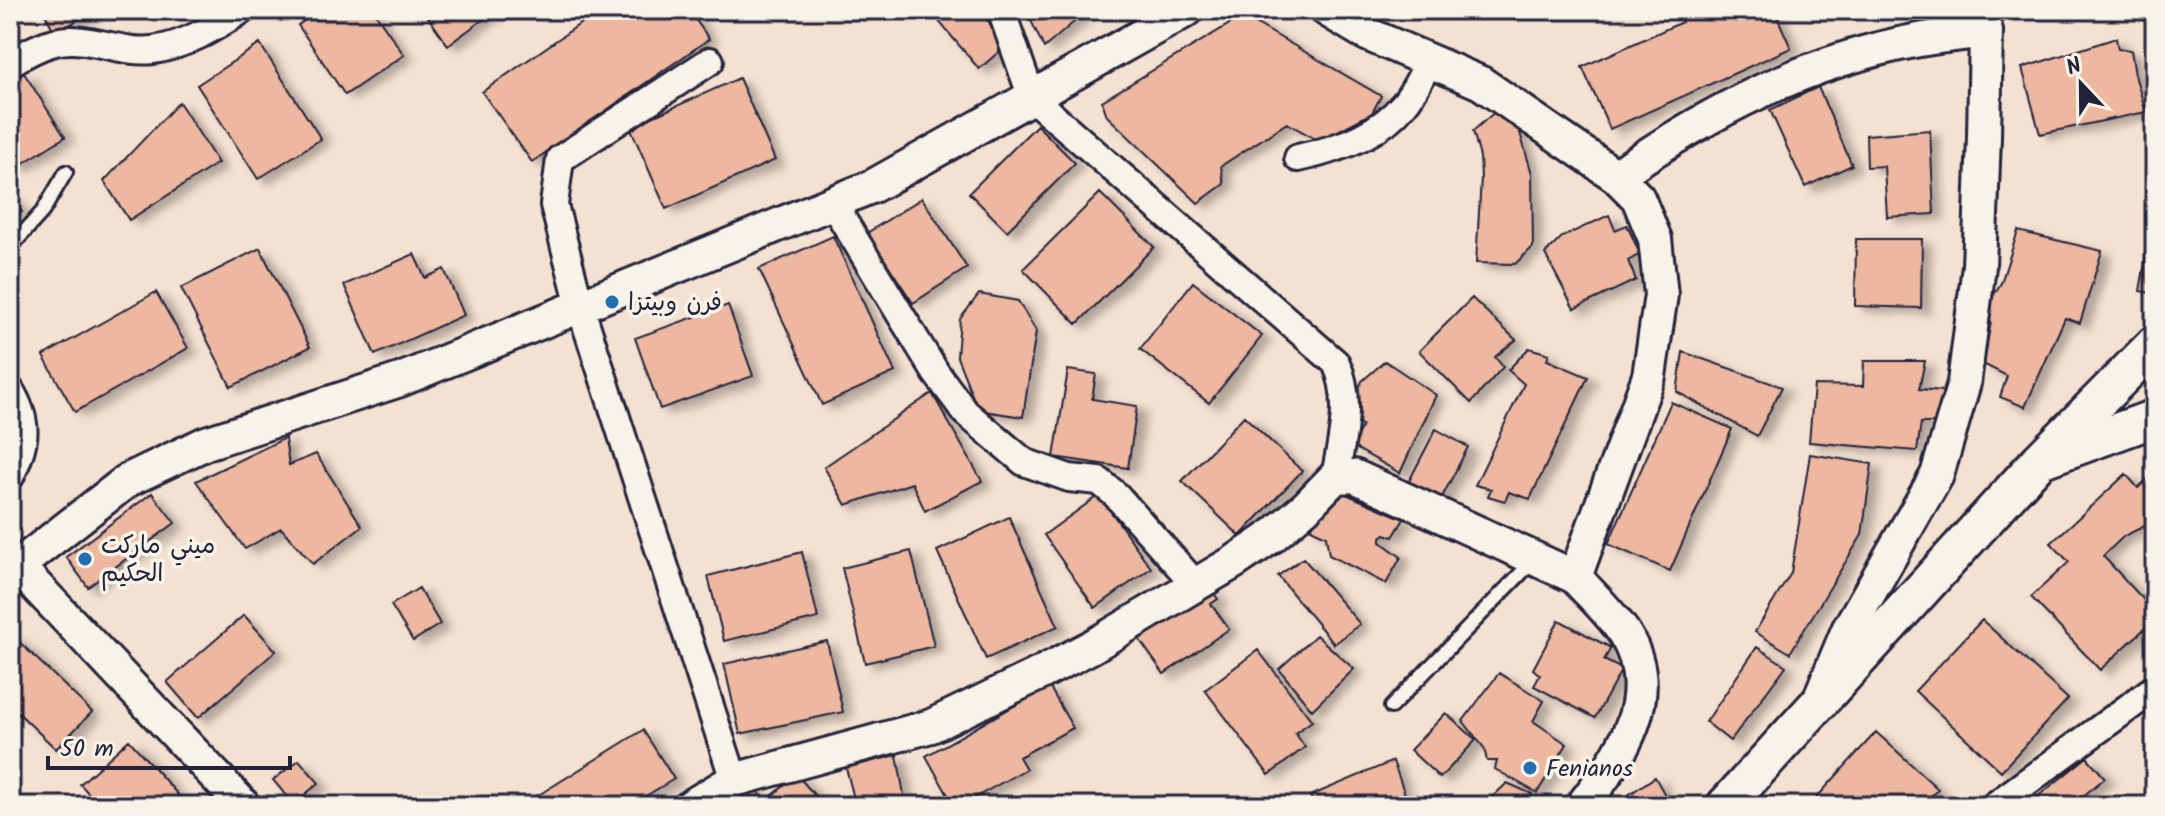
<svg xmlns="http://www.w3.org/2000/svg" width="2165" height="816" font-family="Kalam,'Playpen Sans Arabic',sans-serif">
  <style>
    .building { fill: #edb7a0; stroke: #22223b; stroke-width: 2; filter: url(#shadow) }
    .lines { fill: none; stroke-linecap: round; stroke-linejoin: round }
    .service-casing { stroke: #22223b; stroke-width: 18 }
    .minor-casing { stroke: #22223b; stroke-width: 32 }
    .tertiary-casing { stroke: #22223b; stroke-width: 38 }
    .secondary-casing { stroke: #22223b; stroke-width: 42 }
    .service { stroke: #f7f3e8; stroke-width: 12 }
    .minor { stroke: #f7f3e8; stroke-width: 26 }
    .tertiary { stroke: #f7f3e8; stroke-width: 32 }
    .secondary { stroke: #f7f3e8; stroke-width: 36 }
    .poi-dot { fill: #1f6fb2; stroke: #f7f3e8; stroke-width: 3 }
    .labels { text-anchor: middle; stroke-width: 7; stroke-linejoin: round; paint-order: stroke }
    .poi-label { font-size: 24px; fill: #22223b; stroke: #f7f3e8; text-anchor: start }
  </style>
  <defs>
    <filter id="shadow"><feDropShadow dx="9" dy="5" stdDeviation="4" flood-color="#0004"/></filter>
  </defs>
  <rect width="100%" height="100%" fill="#f4e1d2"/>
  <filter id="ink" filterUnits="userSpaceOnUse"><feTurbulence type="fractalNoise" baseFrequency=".0125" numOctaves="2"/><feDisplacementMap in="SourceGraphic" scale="16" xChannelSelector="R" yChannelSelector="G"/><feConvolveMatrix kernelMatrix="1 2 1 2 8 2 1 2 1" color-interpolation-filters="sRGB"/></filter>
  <g filter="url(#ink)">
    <path class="building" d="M43,10H95L55,33Z
      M321,10H373L404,55L345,95L298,25Z
      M423,10H496L448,45Z
      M600,10H689L709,39L532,162L482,92Z
      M948,10H979L1008,44L979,69L937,19Z
      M1026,10H1079L1081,16L1044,48Z
      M1677,10H1774L1791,48L1610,129L1582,67L1682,22Z
      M1243,16L1381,96L1372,113L1319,141L1287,123L1221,166L1224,184L1198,203L1107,116L1102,101Z
      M2116,38L2118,49L2131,50L2135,75L2146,112L2040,134L2022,68Z
      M260,44L321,139L258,179L197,85Z
      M24,73L65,137L17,167L10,156V83Z
      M739,78L775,160L666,209L630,127Z
      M1818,87L1852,165L1805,187L1770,110Z
      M179,102L218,163L129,220L104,181Z
      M1498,109L1518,126L1532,174L1533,247L1515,264L1476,263L1481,178L1480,157L1473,131Z
      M1037,125L1075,163L1007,231L969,193Z
      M1930,130L1934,214L1887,217L1884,166L1867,167L1866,135Z
      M1100,193L1154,247L1077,324L1023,269Z
      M10,194L22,212L10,220Z
      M922,198L967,268L913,303L867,233Z
      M2155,204V294L2140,291Z
      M1609,215L1615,230L1627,225L1640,254L1628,261L1636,280L1574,309L1545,254L1562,237Z
      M2018,231L2102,251L2080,323L2065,318L2025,407L2000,397L2007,376L1983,364L1991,322L1985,309L2001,283Z
      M833,236L895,372L822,405L759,269Z
      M1856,239H1922L1921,308L1855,306Z
      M260,248L310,347L231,387L181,288Z
      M414,254L425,278L444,269L464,315L375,355L344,285Z
      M1193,282L1262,336L1209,403L1140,349Z
      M156,292L188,348L75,412L43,356Z
      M979,294L1018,301L1036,331L1023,417L978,410L957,357L960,319Z
      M1472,298L1516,340L1495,357L1503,367L1471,403L1419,351Z
      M728,305L753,376L660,409L635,338Z
      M1529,348L1549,354L1547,360L1588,377L1530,499L1509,492L1505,501L1488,496L1491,489L1475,485L1524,384L1508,370Z
      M1683,352L1782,387L1757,436L1677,392Z
      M1385,361L1436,395L1400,473L1352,446L1362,426L1355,421V398L1358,390L1362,381Z
      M1864,361H1925L1919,389L1943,391L1938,423H1921L1917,451L1809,442L1814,385L1863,386Z
      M1068,370L1096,374L1092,399L1137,406L1128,468L1054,457Z
      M932,393L982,481L925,511L912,483L846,505L824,467Z
      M1671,402L1732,429L1670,571L1608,544Z
      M1244,416L1302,471L1240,536L1182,481Z
      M1436,429L1468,447L1439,503L1407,485Z
      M285,438L289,465L316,454L362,526L313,564L281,528L245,549L196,481Z
      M1810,454L1872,464L1862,535L1790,653L1755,632L1791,573Z
      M2155,472V521L2124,536L2103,556L2155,612V619L2100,670L2031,597L2069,562L2051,543L2126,474L2138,488Z
      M1332,488L1404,519L1393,537L1385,534L1381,537V542L1401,557L1386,584L1329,555L1326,536L1311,529Z
      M152,493L175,523L88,587L66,557Z
      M1099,495L1151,568L1095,608L1044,535Z
      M1009,517L1058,626L986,659L937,551Z
      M911,551L934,646L865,663L842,568Z
      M802,552L818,618L724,641L708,576Z
      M1303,558L1360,624L1334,644L1278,576Z
      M419,588L440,624L413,641L391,605Z
      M1211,589L1218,599L1211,604L1229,629L1164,674L1139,639Z
      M244,615L276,651L198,718L167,682Z
      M1559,620L1611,648L1604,660L1622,669L1595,718L1534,686L1540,675L1533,669Z
      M1982,620L2068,699L2001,771L1915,691Z
      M10,633L92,712L56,749L10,705Z
      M1316,635L1354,669L1312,710L1279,669Z
      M827,641L843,712L740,734L724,664Z
      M1757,647L1786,666L1730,741L1706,722Z
      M1258,650L1312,721L1295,733L1305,747L1269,775L1205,690Z
      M1499,673L1544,701L1533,721L1567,744L1537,793L1495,769L1497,761H1487L1484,748L1463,721Z
      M1049,686L1073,728L1019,757L1026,769L960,806H954L926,756Z
      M1446,713L1476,740L1440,778L1410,750Z
      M643,730L674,779L629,806H543L537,796Z
      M1876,732L1938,789L1922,806H1809Z
      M129,740L180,797L170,806H100L80,784Z
      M2155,748V769L2145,761Z
      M897,755L905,801L881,806H856L846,768Z
      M2087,757L2105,778L2071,806H2026Z
      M299,760L319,783L293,804L273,780Z
      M1393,761L1407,800L1394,806H1315L1310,796Z
      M797,775L824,806H729L753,786L766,801Z
      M1655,777L1671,806H1612Z
      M1507,783L1532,794L1523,806H1483Z"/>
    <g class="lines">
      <defs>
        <path id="service" d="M10,248L43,211L66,172
          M1391,707L1534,560"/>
        <path id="minor" d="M1001,10L1032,98L1336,363C1353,400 1342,438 1335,477
          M710,61L560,159L554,205L580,306L734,780
          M10,63C23,55 40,45 55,42C87,34 120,54 153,50C185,46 215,27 242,10
          M1298,158C1336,150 1378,136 1403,105C1414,93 1421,76 1429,62
          M832,202L936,373L966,413L1024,462L1069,478L1099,481L1116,495L1196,585
          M10,390C30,423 26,443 10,477
          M1994,806L2155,688"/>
        <path id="tertiary" d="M1327,10L1367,34L1481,83L1616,176L1638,198L1655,239L1661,295L1649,376L1575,577C1591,595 1611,613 1624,633C1664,696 1620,757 1582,806
          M1616,176C1710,111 1806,61 1919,40C1941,36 1964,34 1986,31
          M18,567L244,806
          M10,572L128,480L206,443L400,380L873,186L1187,10
          M1821,695L1848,630L1937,475L1964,383L1979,266L1984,137L1986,31L1978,10
          M691,806L734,780L931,726L1037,675L1091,647L1234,562L1271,537L1306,507L1335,477L1354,476L1575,577"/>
        <path id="secondary" d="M2048,457L2155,418
          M1725,806L2039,461L2155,344"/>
      </defs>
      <use href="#service" class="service-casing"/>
      <use href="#minor" class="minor-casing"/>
      <use href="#tertiary" class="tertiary-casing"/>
      <use href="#secondary" class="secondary-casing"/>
      <use href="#service" class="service"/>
      <use href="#minor" class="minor"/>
      <use href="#tertiary" class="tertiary"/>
      <use href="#secondary" class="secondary"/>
    </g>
  </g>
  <g class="poi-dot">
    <circle cx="612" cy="302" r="8"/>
    <circle cx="85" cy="559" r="8"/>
    <circle cx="1530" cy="768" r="8"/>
  </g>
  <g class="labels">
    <g class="poi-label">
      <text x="628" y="310">فرن وبيتزا</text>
      <text x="101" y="553">ميني ماركت<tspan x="101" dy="28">الحكيم</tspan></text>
      <text x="1546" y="776">Fenianos</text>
    </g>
  </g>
  <rect width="2165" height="816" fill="none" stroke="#f7f3e8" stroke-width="40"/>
  <rect x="20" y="20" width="2125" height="776" fill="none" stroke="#22223b" stroke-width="3" filter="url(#ink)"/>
  <g transform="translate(2081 84) rotate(338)" stroke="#f7f3e8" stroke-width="6" paint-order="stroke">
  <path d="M0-6L14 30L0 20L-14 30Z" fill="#22223b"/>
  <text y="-12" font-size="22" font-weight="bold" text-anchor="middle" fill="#22223b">N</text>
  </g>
  <path d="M48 756v12h242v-12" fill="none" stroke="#22223b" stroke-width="4"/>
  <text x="60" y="756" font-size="24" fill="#22223b" stroke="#f7f3e8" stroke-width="6" paint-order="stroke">50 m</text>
</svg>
